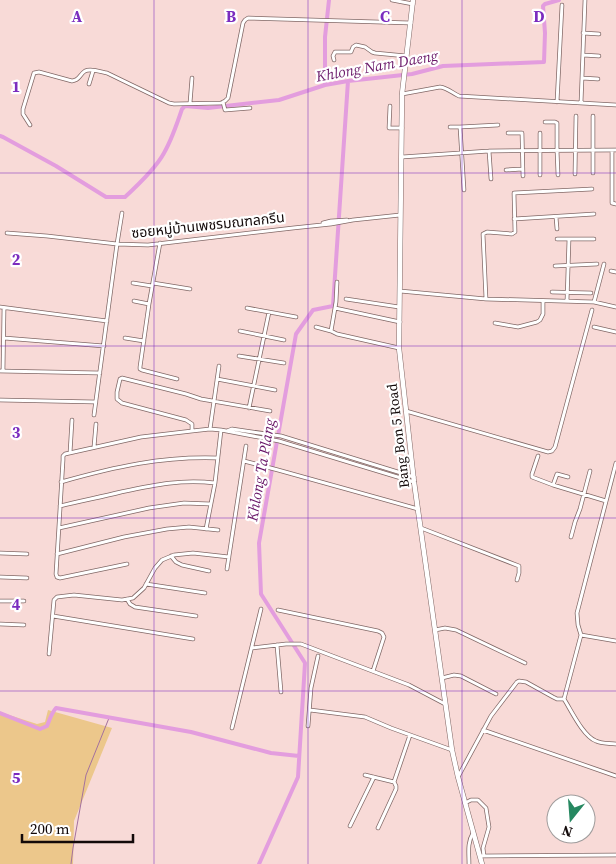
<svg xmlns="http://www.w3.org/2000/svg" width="616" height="864" font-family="'Source Serif 4','Noto Sans Thai',serif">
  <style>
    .green { fill: #ecc78b }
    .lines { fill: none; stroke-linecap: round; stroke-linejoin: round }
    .stream { stroke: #a4719e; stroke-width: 1 }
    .canal { stroke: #e39dde; stroke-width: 4 }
    .street-casing { stroke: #816866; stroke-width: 4.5 }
    .secondary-casing { stroke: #816866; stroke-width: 5.5 }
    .street { stroke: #fff; stroke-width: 3 }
    .secondary { stroke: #fff; stroke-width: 4.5 }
    .grid { fill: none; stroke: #7b2cbf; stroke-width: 1; stroke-opacity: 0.55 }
    .labels { text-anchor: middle; stroke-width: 4.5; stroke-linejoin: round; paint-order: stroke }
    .street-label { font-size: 14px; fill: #120909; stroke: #fff }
    .water-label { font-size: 15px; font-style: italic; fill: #6a1869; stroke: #fff }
    .grid-label { font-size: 16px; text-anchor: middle; font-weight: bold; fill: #7b2cbf; stroke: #fff; stroke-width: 4.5; stroke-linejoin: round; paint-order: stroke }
  </style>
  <rect width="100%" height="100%" fill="#f8dad7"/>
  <path class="green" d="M48,710L112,728L74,821L73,864H0V712L37,724L45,722Z"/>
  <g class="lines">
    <path class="stream" d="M71,864L73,848L86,775L109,718"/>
    <path class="canal" d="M325,85V37L329,0
      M0,136L3,137L56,166L106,197H125C138,185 156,168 164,153C172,139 177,124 182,109L185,106L208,108L279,100L325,85L348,81L412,74L443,66L544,62L545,33L543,6L545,4L559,0
      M0,713L40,729L47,726C50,719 51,714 56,708L191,732L271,753L299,756
      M259,864L298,777L305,663L261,594L259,543L296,334L313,310L333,306L348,81"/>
    <defs>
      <path id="street" d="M392,0L413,4
        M583,33L599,34
        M583,55L599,56
        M334,60L333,56L335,52H351L353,47L356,45L365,47L372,52L375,53L406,56
        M582,78L598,79
        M89,84L93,71
        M402,94L440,87C448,88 452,93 459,96L616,105
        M223,102L225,110L250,108
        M557,102L562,5
        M190,103L192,78
        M581,103L585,0
        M390,106L389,128H402
        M545,122H555L557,123V150L558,175
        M30,125L23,114V109L34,73L39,72L72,81C80,80 79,75 85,71C91,68 101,72 107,73L169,103L174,104L221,103L225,101L228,98L243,23L245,20L248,18L411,23
        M450,127H460
        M508,133H522L523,176
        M489,151L491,179
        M612,151V203L616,204
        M402,157L489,151L616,150
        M506,170L522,169
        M593,173V116
        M575,174L576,116
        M540,175V133
        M464,190L460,127L498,125
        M556,217L557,229
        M514,219L594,214
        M323,223L331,221L347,220
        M7,233L47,236L117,244L122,213
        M557,239H594
        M160,243L149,304L140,367V369L142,370L177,379
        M555,266L597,264
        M611,271L616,272
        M337,282L336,302L331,331L337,334L399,348
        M133,283L152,286
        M153,283L190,289
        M400,291L486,299L483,234L487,232L512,234L515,232L514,193L592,189
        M552,292L591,293
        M346,299L399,307
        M486,299L594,302L616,307
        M134,301L149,304
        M567,301L569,239
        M594,302L604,264
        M0,307L107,321
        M247,308L296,317
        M335,308L400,322
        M495,323L518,327L537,322L540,320L543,314V301
        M316,327L331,331
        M594,327L616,332
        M240,331L284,340
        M4,338L104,346
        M125,338L144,341
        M239,356L284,363
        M0,371L100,373
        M3,371L4,308
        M217,379L275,390
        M0,400L96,402
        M249,408L269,312
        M406,411L548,452L552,451L555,447L592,310
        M94,415L117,244L148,245L293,228L331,224L353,220L400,215
        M210,429L219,366
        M192,431V424L186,420L122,403L117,399V392L120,379L122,378L186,394L201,399L270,411
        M227,431L232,429L281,436L414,477
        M94,447L96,424
        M70,453L72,420
        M538,456L532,474V477L553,485L606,501
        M244,461L278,470L418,509
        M61,482C114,467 162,456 218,458
        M553,485L557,474L568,477
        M60,506C80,501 101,497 121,492C154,485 181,479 215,483
        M59,528L149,508L184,503L211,504
        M421,528L519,566V573L517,580
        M206,529L215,483L221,430
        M571,537L575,522L580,509L590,471
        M0,553L27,554
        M57,554L124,537L167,529L189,527L218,530
        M171,556L176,562L182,565L209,571
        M127,564L60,578L57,577L56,574L63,460V456L65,454L141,437L192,431L210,429L221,430L279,441L414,482
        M227,569L246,446
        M0,577L27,578
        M146,584L205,593
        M127,599L130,604L135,607L196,616
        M0,601H24
        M278,610L378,631L382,633L384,637L373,671
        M53,616L193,639
        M0,624L24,625
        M435,630L445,628L456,630L525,663
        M581,635L616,641
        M277,645L281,692
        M252,648L286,644H301L409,685L445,704
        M49,654L54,600L57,597L74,595L122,600L133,598L144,588L155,568L162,560L174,555L193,553L229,557
        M442,678L454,675L461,676L496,694
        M564,699L581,635L578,625L577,613L616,463
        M564,699C571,710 583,736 596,741C602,744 609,743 616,744
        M310,710L365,717L391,728L452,750
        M308,726L311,688L318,656
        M232,728L261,609
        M483,730L616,776
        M365,775L394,782
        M458,777L491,716L517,682L519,681L526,682L553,697L557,699H564
        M465,803L471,800H478L486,808L489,827L483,848L484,856
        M350,826L374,777
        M378,828L396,789V786L394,782L410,735
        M480,856L616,855
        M469,864C469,853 467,843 473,833"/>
      <path id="secondary" d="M413,0L402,94L399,348L414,482L452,750L458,777L482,864"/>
    </defs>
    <use href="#street" class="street-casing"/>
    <use href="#secondary" class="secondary-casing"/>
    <use href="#street" class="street"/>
    <use href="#secondary" class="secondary"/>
  </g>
  <path class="grid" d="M154,0V864M308,0V864M462,0V864M0,173H616M0,346H616M0,518H616M0,691H616"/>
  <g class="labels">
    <g class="street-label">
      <text transform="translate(208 225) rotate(-6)" y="5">ซอยหมู่บ้านเพชรมณฑลกรีน</text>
      <text transform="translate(398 436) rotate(-97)" y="5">Bang Bon 5 Road</text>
    </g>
    <g class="water-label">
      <text transform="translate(377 66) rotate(-10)" y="5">Khlong Nam Daeng</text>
      <text transform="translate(261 470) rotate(-80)" y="5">Khlong Ta Plang</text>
    </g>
  </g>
  <g class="grid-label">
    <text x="77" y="22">A</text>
    <text x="231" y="22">B</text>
    <text x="385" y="22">C</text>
    <text x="539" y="22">D</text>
    <text x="16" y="92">1</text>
    <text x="16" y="265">2</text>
    <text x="16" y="438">3</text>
    <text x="16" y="610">4</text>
    <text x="16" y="783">5</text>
  </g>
  <g transform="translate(571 819) rotate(197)"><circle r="24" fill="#ffffff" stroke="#a09d9d"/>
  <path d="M0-4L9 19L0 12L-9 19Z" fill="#268861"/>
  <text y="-8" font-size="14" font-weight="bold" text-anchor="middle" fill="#120909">N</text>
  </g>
  <path d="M22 834v8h111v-8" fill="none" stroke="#120909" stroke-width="2.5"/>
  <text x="30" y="834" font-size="15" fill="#120909" stroke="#ffffff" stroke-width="4" paint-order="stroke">200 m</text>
</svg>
